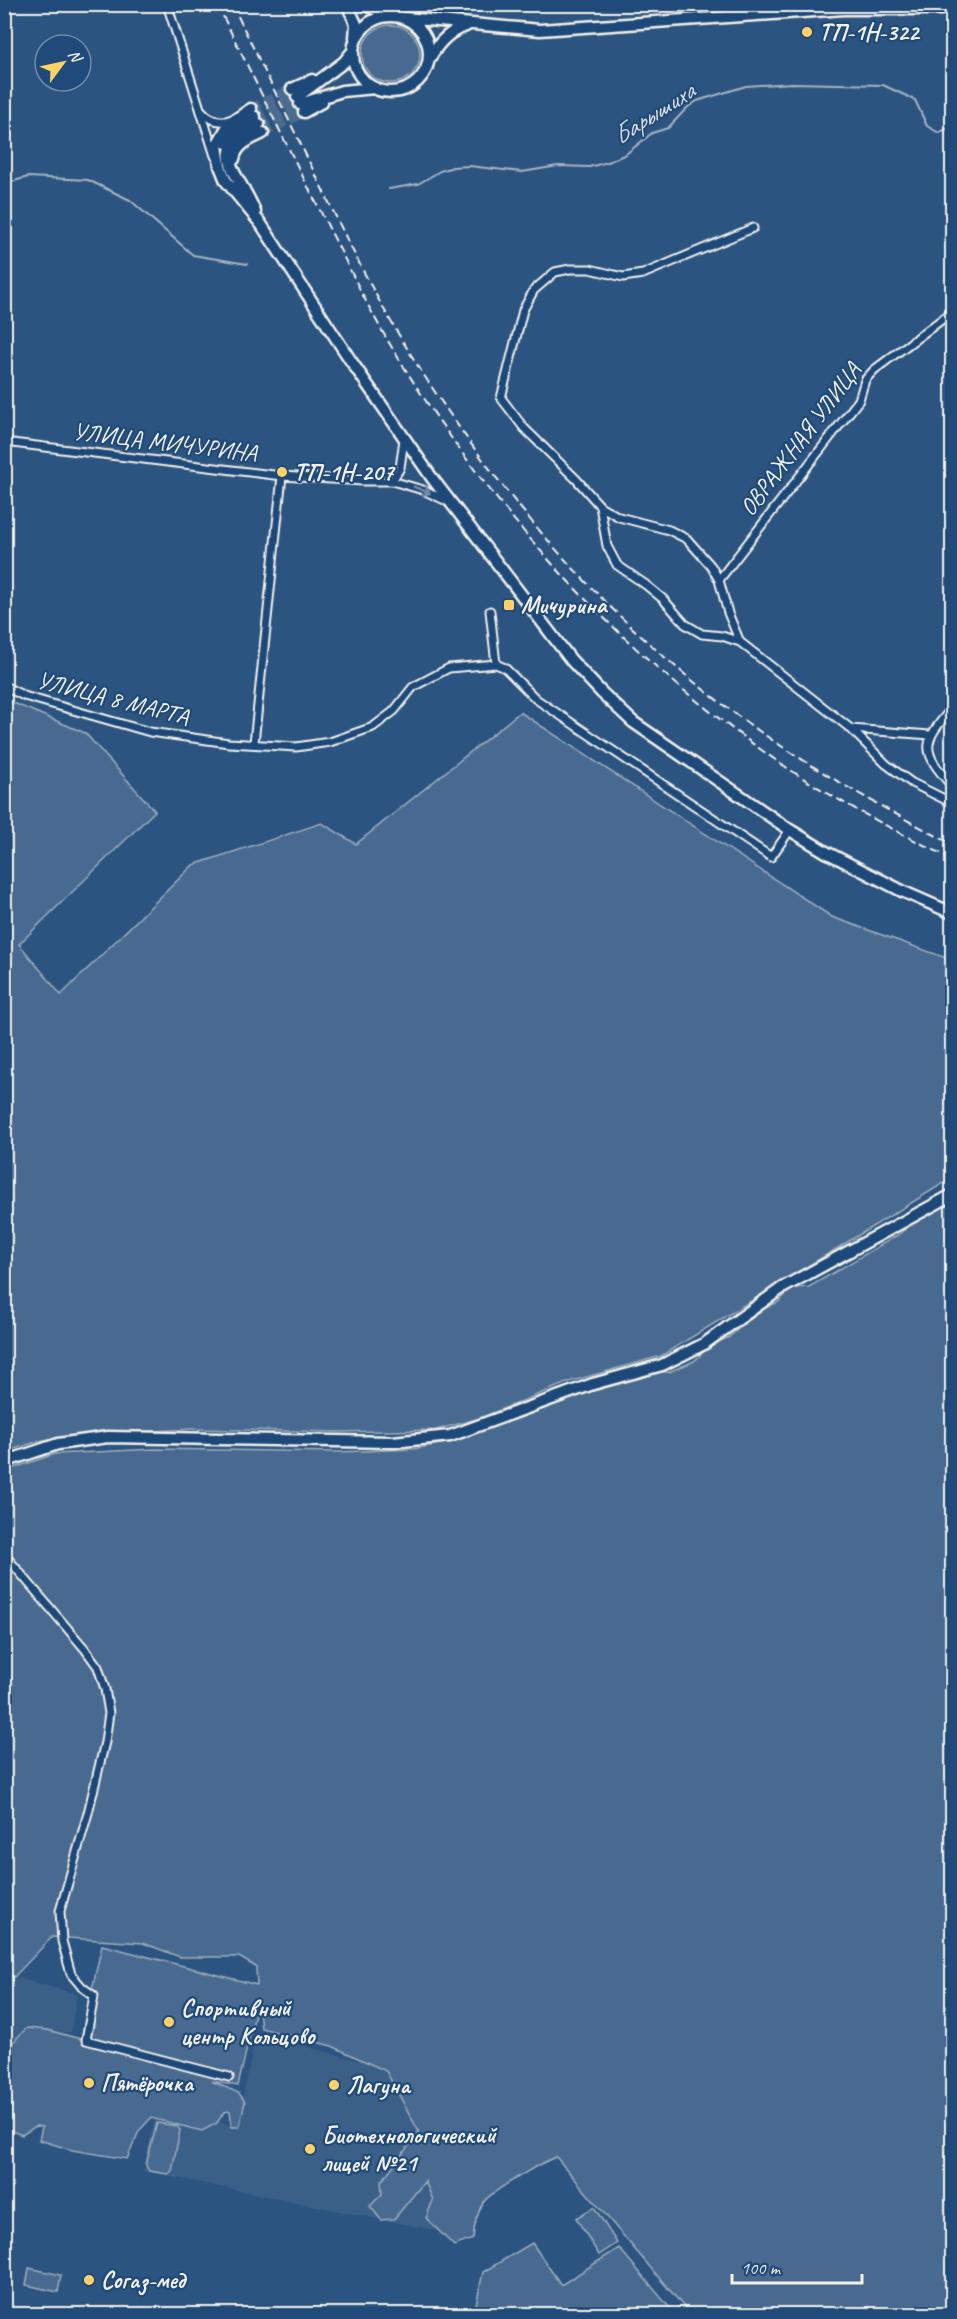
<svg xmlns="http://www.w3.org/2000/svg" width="957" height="2319" font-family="Caveat,sans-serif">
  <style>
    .built { fill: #3b6088 }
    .green { fill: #496b90; stroke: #9eaebc; stroke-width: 1.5 }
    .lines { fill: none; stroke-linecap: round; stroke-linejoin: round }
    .stream { stroke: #a7b4c0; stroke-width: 2 }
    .secondary-tunnel { stroke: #4a6c90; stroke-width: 10; stroke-dasharray: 10 5; stroke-linecap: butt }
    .minor-casing { stroke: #f4f1e8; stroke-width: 11 }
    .secondary-casing { stroke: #f4f1e8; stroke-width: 15 }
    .minor { stroke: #1f4a7a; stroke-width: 7 }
    .secondary { stroke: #1f4a7a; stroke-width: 10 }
    .rail { stroke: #f4f1e8; stroke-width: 2; stroke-dasharray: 9 4.5; stroke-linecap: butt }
    .oneway { stroke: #748da6 }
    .poi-dot { fill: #ffd166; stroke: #1f4a7a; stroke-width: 2 }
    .labels { text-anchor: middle; stroke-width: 4.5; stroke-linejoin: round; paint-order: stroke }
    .poi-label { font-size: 24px; font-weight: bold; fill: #f4f1e8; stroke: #1f4a7a; text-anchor: start }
    .street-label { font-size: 24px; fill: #f4f1e8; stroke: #1f4a7a }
    .water-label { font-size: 26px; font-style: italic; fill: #dadddb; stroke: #1f4a7a }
  </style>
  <rect width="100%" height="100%" fill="#2c5481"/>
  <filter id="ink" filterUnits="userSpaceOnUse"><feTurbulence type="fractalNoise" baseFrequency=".0167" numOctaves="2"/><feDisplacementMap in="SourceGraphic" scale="12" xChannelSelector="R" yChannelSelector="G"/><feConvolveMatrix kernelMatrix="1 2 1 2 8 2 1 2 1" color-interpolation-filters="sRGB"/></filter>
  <g filter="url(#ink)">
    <path class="built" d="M4,1974L77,1994L71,2032L31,2037L16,2109L4,2114Z
      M256,2033L483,2094L453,2234L143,2171L157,2110L237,2126Z"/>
    <path class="green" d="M362 54a29 29 0 1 1 58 0a29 29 0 1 1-58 0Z
      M4,699L85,733L155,811L19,944L61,995L193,865L322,823L356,844L520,712L832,917L952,960V1178L661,1356L569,1382L480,1418L436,1430L337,1432L194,1429L112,1433L36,1442L5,1452Z
      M952,1204V2314H690L556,2157C542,2162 490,2192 483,2203C476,2215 474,2226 473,2239L454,2246L426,2218L433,2200L425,2181L394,2219L381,2220L370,2206L382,2194L381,2182L419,2132L386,2071L332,2046L261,2028L258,2001L238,2086L211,2081L239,2093L245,2102L239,2127H232L230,2111L224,2112L217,2123L202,2131L151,2118L139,2131L127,2159L72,2150L39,2140L42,2127L36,2126L22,2135L6,2129L5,2113L10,2105L5,2101L7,2070C0,2053 16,2038 27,2028L47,2030L81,2039L102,1945L257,1985L256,1967L239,1957H180L143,1943L52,1937L14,1977L5,1974V1471L55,1454L155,1449L338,1452L413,1449L452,1442L497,1424L577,1396L652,1372H669L694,1361L709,1347L729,1337L759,1311L778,1302L793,1288L809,1287L898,1235L924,1214Z
      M157,2123L177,2126L180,2130L172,2171L168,2174L149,2171L146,2165Z
      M594,2207L617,2243L599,2255L576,2218Z
      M532,2243L561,2285L619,2248L675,2314H474L483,2272Z
      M29,2268L61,2275L58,2292L26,2285Z"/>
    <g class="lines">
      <path class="stream" d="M4,184L28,177L88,180L130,200L193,255L247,264
        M389,189L418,184L440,171L453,167L469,166L522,172L558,166L589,167L608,162L626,154L652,133L668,128L688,107L697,101L746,86L792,83L883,85L915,100L927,126L939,133L952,126"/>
      <path class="secondary-tunnel" d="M251,109L292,89
        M255,117L297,97
        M259,124L300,104
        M263,133L304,112"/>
      <defs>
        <path id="minor" d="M167,4L215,156
          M202,111C210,120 220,124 232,119
          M753,228L643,274L623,277L590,269H570L555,272L534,290L523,310L501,398L524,428L576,479L600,506L619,517L669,530L687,539L711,566L719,580L728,613L740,642L851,729L886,764L912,783L952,803
          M4,442L282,476L363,481H392L423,490L449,502
          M392,481L400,468L404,439
          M600,506L607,546L617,565L646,585L663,599L685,624L702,634L722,636L740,642
          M719,580L859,400L865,380L874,370L952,312
          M496,664L505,668L536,699L771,857L790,830
          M4,686L24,696L150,732L229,743L296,747L330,742L373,727L394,711L413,687L449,668L496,664L490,611
          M952,708C922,743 920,750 952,786
          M851,729L930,735
          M254,743L282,476
          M4,1554L85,1649L98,1667L105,1689L109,1713L105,1742L88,1813L60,1911L62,1941L71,1974L82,1987L94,1996L86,2040L229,2077"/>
        <path id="secondary" d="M347,4L356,24L355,38
          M362,4L390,14
          M353 54a38 38 0 1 1 76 0a38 38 0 1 1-76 0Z
          M405,18L540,30L844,9H952
          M430,58C438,43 449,31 466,26
          M292,89L312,80
          M297,97L344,62L353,51
          M300,104L342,91L375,88
          M251,109L229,124L217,145L220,166L226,181L261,224L351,361L432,478L571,660L602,693L633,722L790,830L826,852L904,892L952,913
          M304,112L322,102
          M226,143C234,129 241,123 255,117
          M234,159C236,145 250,139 263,133
          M255,212C240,173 204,152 259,124
          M4,1462L58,1444L108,1437L393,1442L450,1436L593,1384L662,1365L704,1344L782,1288L952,1195"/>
      </defs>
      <use href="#minor" class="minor-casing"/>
      <use href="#secondary" class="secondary-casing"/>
      <use href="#minor" class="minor"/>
      <use href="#secondary" class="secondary"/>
      <path class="rail" d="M217,4C254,79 291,154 329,228C350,269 370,312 394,351C495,516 620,653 780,763C834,800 894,830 952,859
        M232,4C261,64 291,124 320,184C346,238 373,293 405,345C503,505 631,649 789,751C842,786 897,815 952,844"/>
    </g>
    <defs><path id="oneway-shaft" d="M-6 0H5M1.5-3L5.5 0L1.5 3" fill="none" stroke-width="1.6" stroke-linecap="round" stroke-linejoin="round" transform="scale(1.5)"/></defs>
    <use class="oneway" href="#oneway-shaft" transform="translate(422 490) rotate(22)"/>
  </g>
  <g class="poi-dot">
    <circle cx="807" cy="32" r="6"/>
    <circle cx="282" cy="472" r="6"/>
    <rect x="503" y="599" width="12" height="12" rx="3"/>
    <circle cx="169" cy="2022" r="6"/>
    <circle cx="89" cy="2083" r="6"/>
    <circle cx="334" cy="2085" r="6"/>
    <circle cx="310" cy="2149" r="6"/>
    <circle cx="89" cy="2280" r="6"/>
  </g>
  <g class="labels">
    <g class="poi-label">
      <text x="819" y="40">ТП-1Н-322</text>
      <text x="294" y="480">ТП-1Н-207</text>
      <text x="521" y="613">Мичурина</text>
      <text x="181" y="2016">Спортивный<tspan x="181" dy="28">центр Кольцово</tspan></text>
      <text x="101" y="2091">Пятёрочка</text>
      <text x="346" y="2093">Лагуна</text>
      <text x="322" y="2143">Биотехнологический<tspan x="322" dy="28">лицей №21</tspan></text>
      <text x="101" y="2288">Согаз-мед</text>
    </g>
    <g class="street-label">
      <text transform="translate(800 439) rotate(-53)" y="8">ОВРАЖНАЯ УЛИЦА</text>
      <text transform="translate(165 442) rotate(7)" y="8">УЛИЦА МИЧУРИНА</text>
      <text transform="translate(113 698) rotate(14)" y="8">УЛИЦА 8 МАРТА</text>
    </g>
    <g class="water-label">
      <text transform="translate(653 113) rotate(-33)" y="9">Барышиха</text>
    </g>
  </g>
  <rect width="957" height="2319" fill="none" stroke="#1f4a7a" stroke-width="24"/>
  <rect x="12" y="12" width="933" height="2295" fill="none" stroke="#f4f1e8" stroke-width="2" filter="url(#ink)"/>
  <g transform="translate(63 63) rotate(57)"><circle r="28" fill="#1f4a7a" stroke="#748da6" stroke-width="1.5"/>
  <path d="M0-4.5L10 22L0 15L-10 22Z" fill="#ffd166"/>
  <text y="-9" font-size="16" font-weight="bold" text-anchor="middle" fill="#f4f1e8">N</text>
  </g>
  <path d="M732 2274v9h130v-9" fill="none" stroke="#f4f1e8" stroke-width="3"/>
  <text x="741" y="2274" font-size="18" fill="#f4f1e8" stroke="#1f4a7a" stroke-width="4.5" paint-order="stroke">100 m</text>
</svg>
